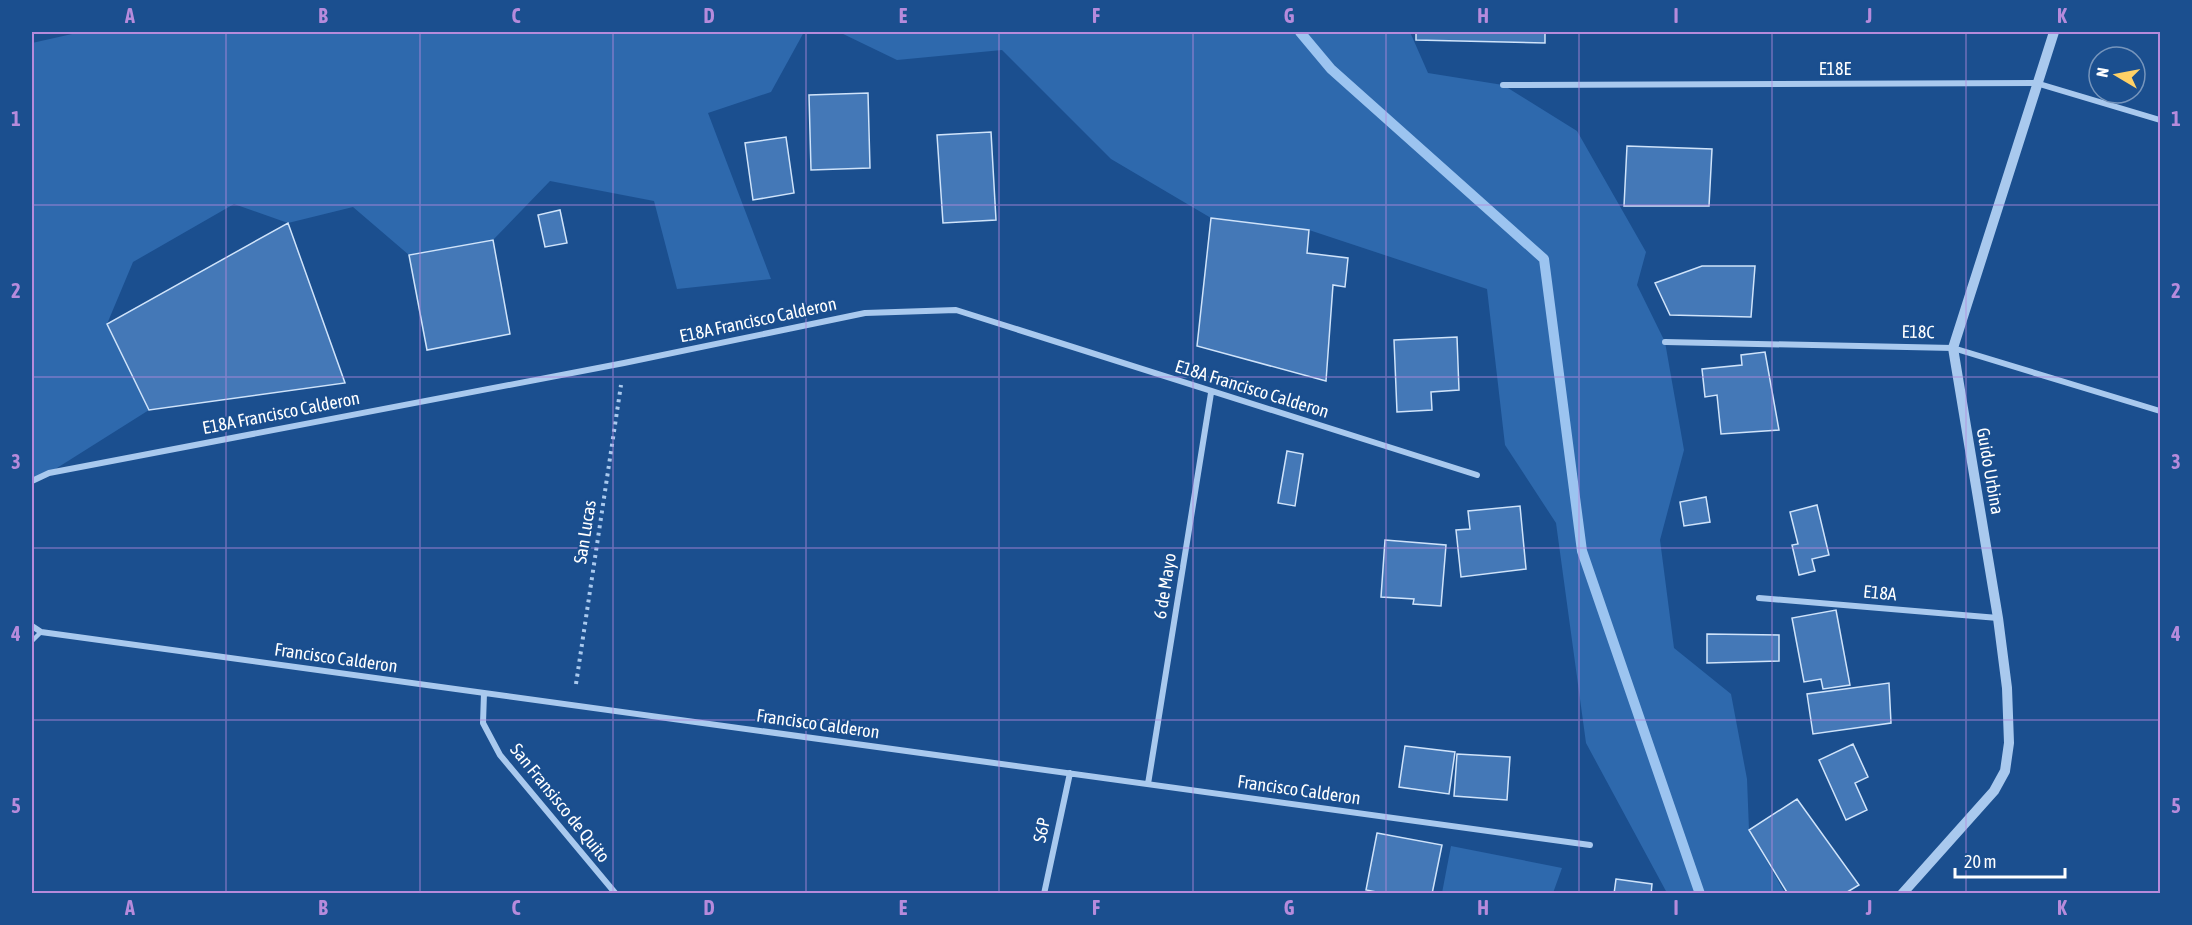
<svg xmlns="http://www.w3.org/2000/svg" width="2192" height="925" font-family="'Asap Condensed',sans-serif">
  <style>
    .green { fill: #2e69ad }
    .lines { fill: none; stroke-linecap: round; stroke-linejoin: round }
    .stream { stroke: #9cc4f0; stroke-width: 10 }
    .building { fill: #4478b7; stroke: #cfe3fa; stroke-width: 1.5 }
    .path { stroke: #a9c9ee; stroke-width: 4; stroke-dasharray: 3 4.5; stroke-linecap: butt }
    .service { stroke: #a9c9ee; stroke-width: 4.5 }
    .minor { stroke: #a9c9ee; stroke-width: 6 }
    .tertiary { stroke: #a9c9ee; stroke-width: 10 }
    .grid { fill: none; stroke: #b68bdc; stroke-width: 1.5; stroke-opacity: 0.55 }
    .labels { text-anchor: middle; stroke-width: 4.5; stroke-linejoin: round; paint-order: stroke }
    .street-label { font-size: 18px; fill: #fff; stroke: #1b4f8f }
    .neatline { fill: none; stroke: #b68bdc; stroke-width: 2 }
    .grid-label { font-size: 20px; text-anchor: middle; font-weight: bold; fill: #b68bdc }
  </style>
  <rect width="100%" height="100%" fill="#1b4f8f"/>
  <path class="green" d="M81,32H804L771,92L708,113L771,279L677,289L654,201L550,181L493,240L409,255L353,207L288,223L234,204L133,262L107,324L149,410L49,473L32,481V43Z
    M839,32H1410L1428,73L1503,85L1577,131L1646,252L1637,285L1665,342L1684,450L1660,540L1674,648L1731,694L1747,779L1749,830L1785,893H1667L1586,743L1556,523L1505,445L1487,289L1309,230L1211,218L1111,159L1002,50L897,60Z
    M1451,846L1562,868L1553,893H1442Z"/>
  <g class="lines">
    <path class="stream" d="M1300,32L1331,69L1544,259L1582,551L1700,894"/>
  </g>
  <path class="building" d="M1416,32H1545V43L1416,40Z
    M868,93L870,168L811,170L809,95Z
    M991,132L996,220L943,223L937,135Z
    M786,137L794,193L753,200L745,143Z
    M1627,146L1712,149L1709,206H1624Z
    M560,210L567,243L545,247L538,215Z
    M1211,218L1309,230L1307,253L1348,258L1345,287L1333,285L1326,381L1197,346Z
    M288,223L345,383L149,410L107,324Z
    M493,240L510,334L427,350L409,255Z
    M1702,266H1755L1751,317L1670,315L1655,283Z
    M1457,337L1459,390L1431,392L1432,410L1397,412L1394,340Z
    M1765,352L1779,430L1721,434L1717,395L1705,397L1702,369L1742,365L1741,355Z
    M1287,451L1303,454L1295,506L1278,503Z
    M1706,497L1710,522L1684,526L1680,502Z
    M1817,505L1829,555L1812,559L1815,571L1799,575L1792,545L1798,544L1790,512Z
    M1520,506L1526,569L1461,577L1456,530L1470,529L1468,511Z
    M1385,540L1446,545L1441,606L1413,604L1414,599L1381,597Z
    M1836,610L1850,685L1823,689L1821,679L1804,682L1792,618Z
    M1707,634L1779,635V661L1707,663Z
    M1889,683L1891,723L1813,734L1807,694Z
    M1853,744L1868,777L1855,783L1867,810L1846,820L1819,760Z
    M1405,746L1455,752L1449,794L1399,787Z
    M1457,754L1510,757L1507,800L1454,796Z
    M1797,799L1859,885L1844,894H1788L1749,830Z
    M1377,833L1442,845L1432,894H1387L1366,890Z
    M1616,879L1652,884L1651,894H1614Z"/>
  <g class="lines">
    <path class="path" d="M576,684L621,385"/>
    <path class="service" d="M32,641L41,632"/>
    <path class="minor" d="M1503,85L2036,83L2160,120
      M1665,342L1953,348L2160,411
      M32,481L49,473L624,363L865,313L956,310L1477,475
      M1759,598L1998,618
      M32,626L41,632L1590,845
      M484,693L483,723L500,755L616,894
      M1148,784L1211,393
      M1044,894L1070,773"/>
    <path class="tertiary" d="M1902,894L1994,791L2005,771L2009,743L2007,688L1998,618L1953,348L2054,32"/>
  </g>
  <path class="grid" d="M226,32V894M420,32V894M613,32V894M806,32V894M999,32V894M1193,32V894M1386,32V894M1579,32V894M1772,32V894M1966,32V894M32,205H2160M32,377H2160M32,548H2160M32,720H2160"/>
  <g class="labels">
    <g class="street-label">
      <text x="1835" y="75">E18E</text>
      <text transform="translate(758 320) rotate(-12)" y="6">E18A Francisco Calderon</text>
      <text transform="translate(1918 332) rotate(1)" y="6">E18C</text>
      <text transform="translate(1252 389) rotate(17)" y="6">E18A Francisco Calderon</text>
      <text transform="translate(281 413) rotate(-11)" y="6">E18A Francisco Calderon</text>
      <text transform="translate(1990 471) rotate(80)" y="6">Guido Urbina</text>
      <text transform="translate(585 532) rotate(-81)" y="6">San Lucas</text>
      <text transform="translate(1165 586) rotate(-81)" y="6">6 de Mayo</text>
      <text transform="translate(1880 593) rotate(5)" y="6">E18A</text>
      <text transform="translate(336 658) rotate(8)" y="6">Francisco Calderon</text>
      <text transform="translate(818 724) rotate(8)" y="6">Francisco Calderon</text>
      <text transform="translate(1299 790) rotate(8)" y="6">Francisco Calderon</text>
      <text transform="translate(560 803) rotate(51)" y="6">San Fransisco de Quito</text>
      <text transform="translate(1042 830) rotate(-78)" y="6">S6P</text>
    </g>
  </g>
  <rect width="2192" height="925" fill="none" stroke="#1b4f8f" stroke-width="66"/>
  <g transform="translate(2117 75) rotate(280)"><circle r="28" fill="#1b4f8f" stroke="#7695bc" stroke-width="1.5"/>
  <path d="M0-4.5L10 22L0 15L-10 22Z" fill="#ffd166"/>
  <text y="-9" font-size="16" font-weight="bold" text-anchor="middle" fill="#ffffff">N</text>
  </g>
  <path d="M1955 868v9h110v-9" fill="none" stroke="#ffffff" stroke-width="3"/>
  <text x="1964" y="868" font-size="18" fill="#ffffff" stroke="#1b4f8f" stroke-width="4.5" paint-order="stroke">20 m</text>
  <rect x="33" y="33" width="2126" height="859" class="neatline"/>
  <g class="grid-label">
    <text x="130" y="23">A</text>
    <text x="323" y="23">B</text>
    <text x="516" y="23">C</text>
    <text x="709" y="23">D</text>
    <text x="903" y="23">E</text>
    <text x="1096" y="23">F</text>
    <text x="1289" y="23">G</text>
    <text x="1483" y="23">H</text>
    <text x="1676" y="23">I</text>
    <text x="1869" y="23">J</text>
    <text x="2062" y="23">K</text>
    <text x="16" y="126">1</text>
    <text x="2176" y="126">1</text>
    <text x="16" y="298">2</text>
    <text x="2176" y="298">2</text>
    <text x="16" y="469">3</text>
    <text x="2176" y="469">3</text>
    <text x="16" y="641">4</text>
    <text x="2176" y="641">4</text>
    <text x="16" y="813">5</text>
    <text x="2176" y="813">5</text>
    <text x="130" y="915">A</text>
    <text x="323" y="915">B</text>
    <text x="516" y="915">C</text>
    <text x="709" y="915">D</text>
    <text x="903" y="915">E</text>
    <text x="1096" y="915">F</text>
    <text x="1289" y="915">G</text>
    <text x="1483" y="915">H</text>
    <text x="1676" y="915">I</text>
    <text x="1869" y="915">J</text>
    <text x="2062" y="915">K</text>
  </g>
</svg>
